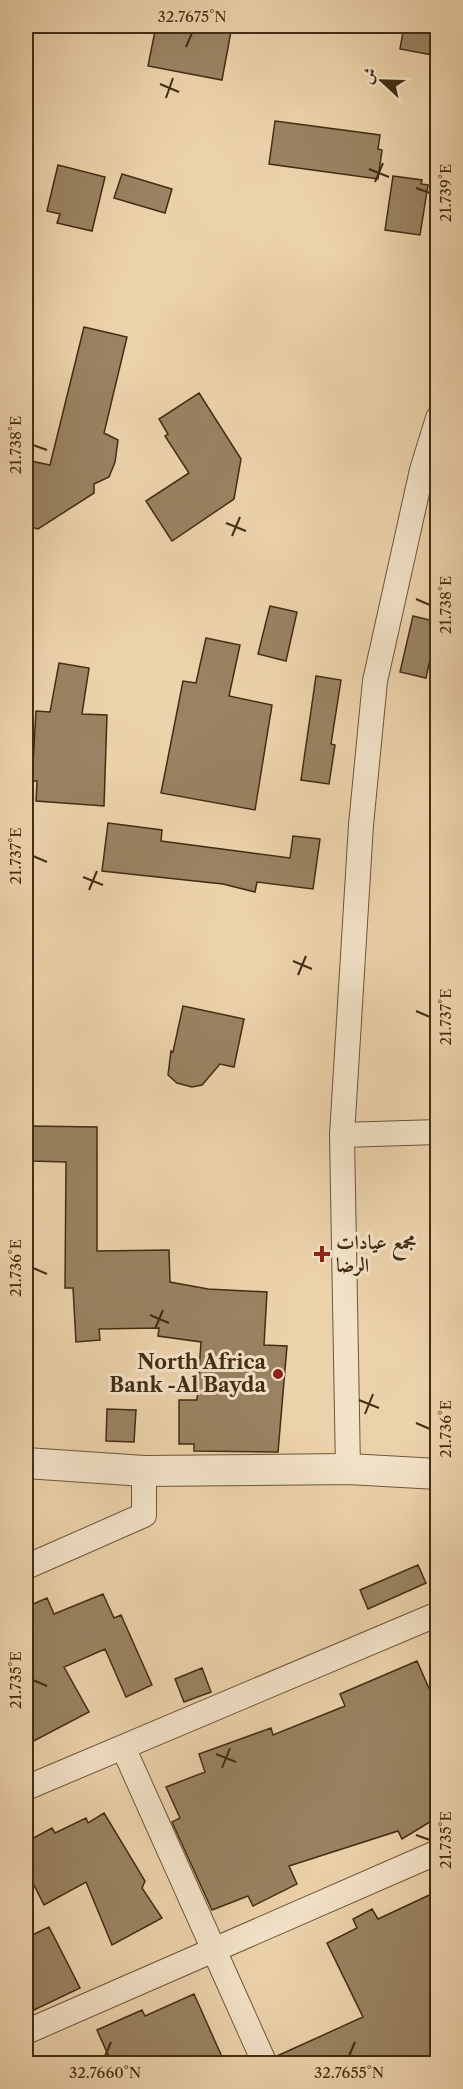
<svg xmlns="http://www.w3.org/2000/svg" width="463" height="2089" font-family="'Libre Caslon Text',Amiri,serif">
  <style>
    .building { fill: #9a8362; stroke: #422d12; stroke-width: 1.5 }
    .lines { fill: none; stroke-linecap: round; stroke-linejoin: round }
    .minor-casing { stroke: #6c5638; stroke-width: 26 }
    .tertiary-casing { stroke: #6c5638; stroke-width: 32 }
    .minor { stroke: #f3e2c8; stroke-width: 24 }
    .tertiary { stroke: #f3e2c8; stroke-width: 30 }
    .ticks { fill: none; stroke: #422d12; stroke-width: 2 }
    .poi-dot { fill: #8f2418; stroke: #f3e2c8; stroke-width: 2 }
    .labels { text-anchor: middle; stroke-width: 6; stroke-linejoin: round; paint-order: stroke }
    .poi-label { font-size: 20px; font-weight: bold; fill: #422d12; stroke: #f3e2c8; text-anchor: start }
    .neatline { fill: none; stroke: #422d12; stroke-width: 2 }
    .ticks-label { font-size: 15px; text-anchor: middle; fill: #422d12 }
  </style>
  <rect width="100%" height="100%" fill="#ecd2ab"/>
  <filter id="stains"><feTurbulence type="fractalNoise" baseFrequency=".00333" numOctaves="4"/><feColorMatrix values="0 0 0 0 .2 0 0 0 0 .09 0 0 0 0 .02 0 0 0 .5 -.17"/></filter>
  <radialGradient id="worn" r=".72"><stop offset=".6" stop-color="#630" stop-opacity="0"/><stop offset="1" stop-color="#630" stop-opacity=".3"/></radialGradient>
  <path class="building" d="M156,26H232L222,80L148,66Z
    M404,26H438V56L400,49Z
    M275,121L380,135L378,149L382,150L378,179L269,164Z
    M58,165L105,177L92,231L57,223L60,214L47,211Z
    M122,174L172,189L165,213L114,198Z
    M393,176L422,180L421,184L428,185L420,235L385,230Z
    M84,327L127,337L104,433L118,440L115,462L109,477L94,484V493L38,529L26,526V460L50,465Z
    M199,393L241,459L234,499L172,541L146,501L189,473L165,436L168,434L159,419Z
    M270,606L297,612L286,661L258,654Z
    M413,616L438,622L426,678L400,672Z
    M206,638L240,645L229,696L272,705L255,810L161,793L183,681L196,683Z
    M59,663L89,668L82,714L107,715L104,806L36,801L37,781H32L36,711L50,712Z
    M316,676L341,680L331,744L335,745L329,784L301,780Z
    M108,823L162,830L161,841L290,858L293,836L320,839L313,889L257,882L255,892L223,884L102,871Z
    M183,1006L244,1019L234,1067L220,1064L202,1085L192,1087L177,1083L168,1075L171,1051L173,1052Z
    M31,1126L97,1127V1251L169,1250L170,1282L208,1289L267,1292L264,1345L287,1346L278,1452L194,1451V1444H179V1400H197L201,1342L158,1336L159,1328L99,1329L100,1340L76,1342L73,1288H65L66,1162L31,1161Z
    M107,1409L136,1410L134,1442L106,1441Z
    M418,1565L426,1583L368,1609L360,1590Z
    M103,1594L114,1618L121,1615L152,1685L126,1697L105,1649L64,1667L89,1712L26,1745V1607L47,1598L54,1614Z
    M417,1661L438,1709V1817L402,1839L398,1831L289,1866L297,1884L253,1906L248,1896L212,1910L172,1822L180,1818L166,1787L205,1772L199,1754L271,1728L273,1735L345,1706L340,1694Z
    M202,1668L211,1692L184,1702L175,1679Z
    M104,1813L145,1881L142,1888L162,1918L112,1945L86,1882L44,1905L26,1869V1842L52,1828L55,1833L86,1818L88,1823Z
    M438,1891V2064H279L277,2056L363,2017L327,1943L357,1928L353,1919L372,1909L378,1919Z
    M49,1927L80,1988L34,2010L26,1989V1938Z
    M194,1994L222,2057L209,2064H112L97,2030L142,2010L145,2016Z"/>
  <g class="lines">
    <defs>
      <path id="minor" d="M342,1135L438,1132
        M348,1469L342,1135L361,825L375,681L422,470L438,418
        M26,1567L144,1515V1471
        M123,1747L265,2064
        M26,1788L438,1614
        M26,2032L438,1852"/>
      <path id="tertiary" d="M26,1463L144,1471L348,1469L438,1474"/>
    </defs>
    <use href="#minor" class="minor-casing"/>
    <use href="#tertiary" class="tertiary-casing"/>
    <use href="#minor" class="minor"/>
    <use href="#tertiary" class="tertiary"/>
  </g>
  <path class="ticks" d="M186,47L192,33M160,84L179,92M166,98L173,78M369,169L389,177M375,182L383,163M416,188L430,193M33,445L47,450M226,523L246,531M232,536L240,517M416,599L430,605M33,856L47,862M83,877L103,885M89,890L97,871M293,961L312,969M298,975L306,956M416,1011L430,1017M33,1268L47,1274M150,1315L169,1323M155,1329L163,1310M359,1400L379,1408M365,1414L373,1394M416,1423L430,1429M33,1680L47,1686M216,1754L236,1762M222,1768L230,1748M416,1835L430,1840M105,2056L111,2042M349,2056L355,2042"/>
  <g class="poi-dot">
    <path d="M319 1245h6v6h6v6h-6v6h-6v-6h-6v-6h6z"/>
    <circle cx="278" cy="1374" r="6"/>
  </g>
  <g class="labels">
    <g class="poi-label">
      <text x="336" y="1249">مجمع عيادات<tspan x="336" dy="23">الرضا</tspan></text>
      <text x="266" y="1369" text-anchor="end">North Africa<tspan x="266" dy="23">Bank -Al Bayda</tspan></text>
    </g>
  </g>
  <rect width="463" height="2089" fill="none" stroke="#ecd2ab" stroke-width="66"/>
  <g transform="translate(382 81) rotate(292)" stroke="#f3e2c8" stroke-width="4.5" paint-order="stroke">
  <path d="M0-4.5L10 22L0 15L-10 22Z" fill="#422d12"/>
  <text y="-9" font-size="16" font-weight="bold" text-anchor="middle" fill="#422d12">ش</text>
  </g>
  <rect x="33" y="33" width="397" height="2023" class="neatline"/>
  <g class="ticks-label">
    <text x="192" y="22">32.7675°N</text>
    <text transform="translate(446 193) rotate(-90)" y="5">21.739°E</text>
    <text transform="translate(16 445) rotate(-90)" y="5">21.738°E</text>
    <text transform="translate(446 605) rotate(-90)" y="5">21.738°E</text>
    <text transform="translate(16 856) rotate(-90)" y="5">21.737°E</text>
    <text transform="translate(446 1017) rotate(-90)" y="5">21.737°E</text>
    <text transform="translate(16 1268) rotate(-90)" y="5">21.736°E</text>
    <text transform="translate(446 1429) rotate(-90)" y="5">21.736°E</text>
    <text transform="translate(16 1680) rotate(-90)" y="5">21.735°E</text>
    <text transform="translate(446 1840) rotate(-90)" y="5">21.735°E</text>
    <text x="105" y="2078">32.7660°N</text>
    <text x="349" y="2078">32.7655°N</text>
  </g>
  <rect width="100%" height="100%" filter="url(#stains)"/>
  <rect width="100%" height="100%" fill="url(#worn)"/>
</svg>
